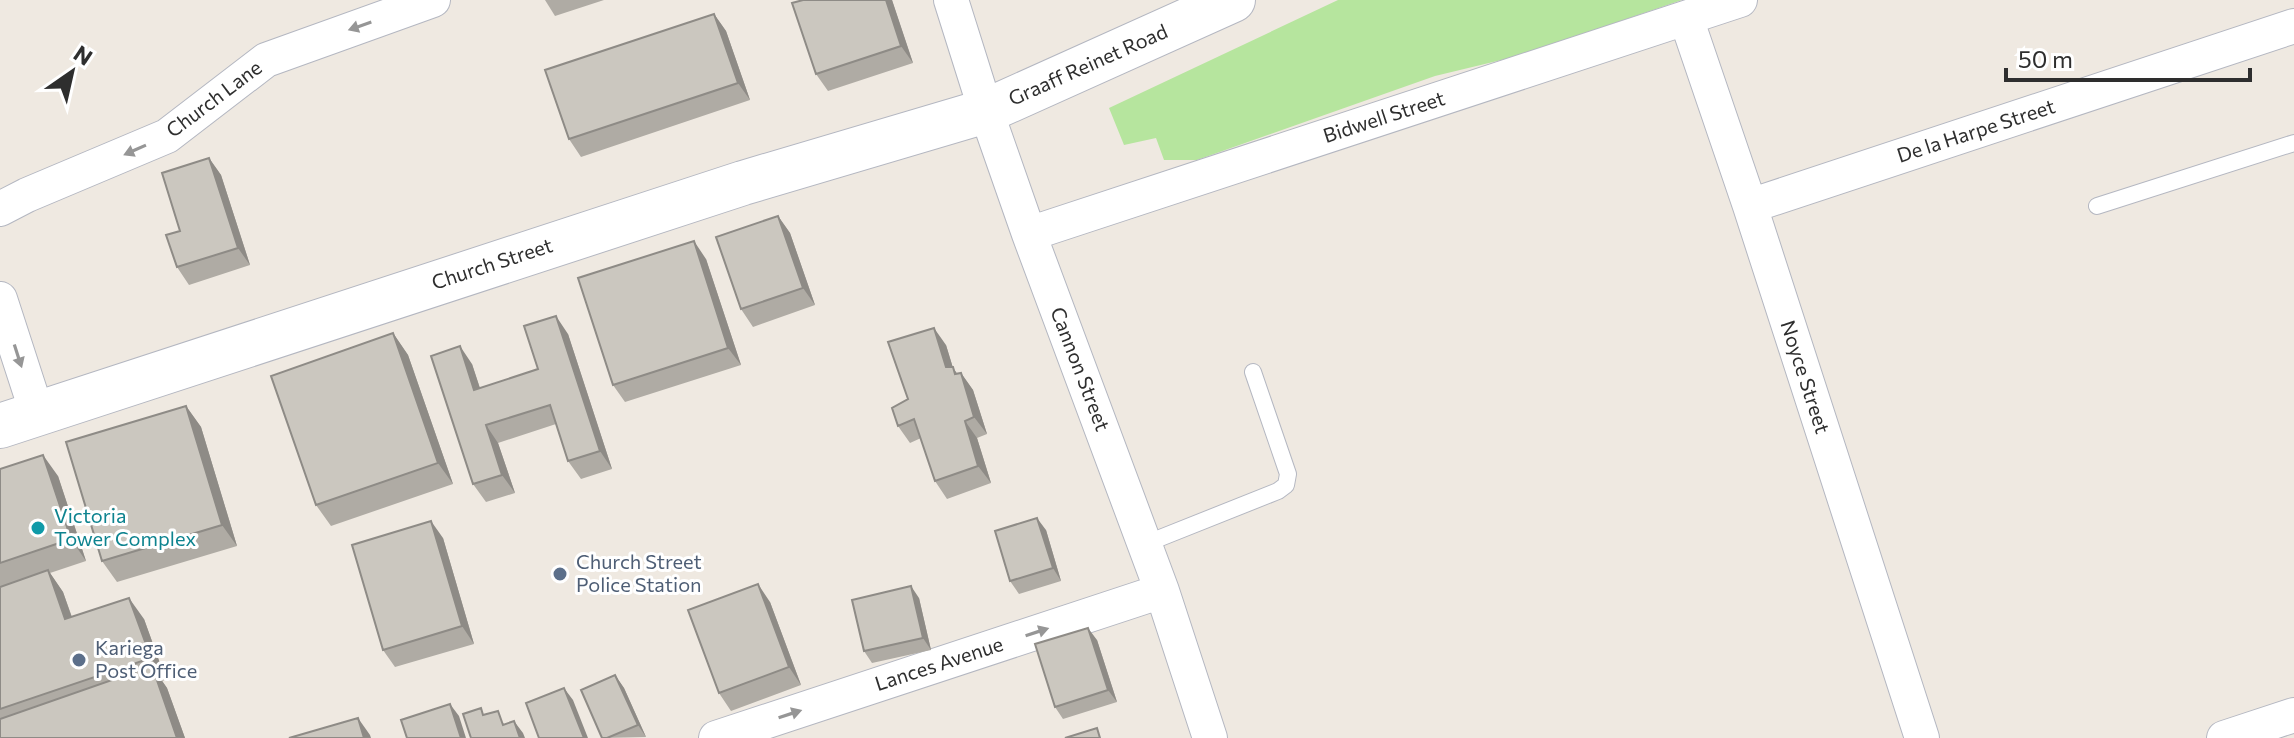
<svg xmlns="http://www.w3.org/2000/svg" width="2294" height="738" font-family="Commissioner,sans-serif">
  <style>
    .green { fill: #b6e59e }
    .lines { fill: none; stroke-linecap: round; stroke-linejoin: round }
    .service-casing { stroke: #b4b7c1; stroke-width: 18 }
    .minor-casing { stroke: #b4b7c1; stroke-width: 36 }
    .secondary-casing { stroke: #b4b7c1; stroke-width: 46 }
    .service { stroke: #fff; stroke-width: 16 }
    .minor { stroke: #fff; stroke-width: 34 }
    .secondary { stroke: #fff; stroke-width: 44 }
    .wall { fill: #afaba4 }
    .shaded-wall { fill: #8e8b86 }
    .building { fill: #cbc7bf; stroke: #8e8b86; stroke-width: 2 }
    .oneway { fill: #969696 }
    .culture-dot { fill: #0f9aa8; stroke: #fff; stroke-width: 3 }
    .service-dot { fill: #5c6f8a; stroke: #fff; stroke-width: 3 }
    .labels { text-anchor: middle; stroke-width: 6; stroke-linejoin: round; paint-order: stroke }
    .street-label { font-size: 20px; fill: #2e2e2e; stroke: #fff }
    .culture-label { font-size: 20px; fill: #0d838f; stroke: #fff; text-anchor: start }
    .service-label { font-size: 20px; fill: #4e5e75; stroke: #fff; text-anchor: start }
  </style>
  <rect width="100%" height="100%" fill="#efe9e1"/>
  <path class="green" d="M1338,0H1682L1518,56L1435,76L1197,160H1164L1156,138L1124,145L1109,108Z"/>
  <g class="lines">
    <defs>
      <path id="service" d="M2097,206L2294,143
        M1145,544L1278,491L1286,485L1288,474L1253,372"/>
      <path id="minor" d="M951,0L986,111L1029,234L1162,591L1210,738
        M1686,18L1750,206L1922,738
        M1750,206L2294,26
        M0,209L27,195L167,136L266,60L433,0
        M1029,234L1740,0
        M0,299L37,413
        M716,738L1162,591
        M2224,738L2294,715"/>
      <path id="secondary" d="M0,426L743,183L986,111L1233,0"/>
    </defs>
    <use href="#service" class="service-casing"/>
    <use href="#minor" class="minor-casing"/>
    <use href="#secondary" class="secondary-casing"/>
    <use href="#service" class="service"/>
    <use href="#minor" class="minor"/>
    <use href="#secondary" class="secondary"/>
  </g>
  <path class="wall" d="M545,0H604L555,16Z
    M803,0H892L913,63L828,91L816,74Z
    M714,14L726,31L750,100L581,157L569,139Z
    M209,158L221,175L250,265L189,285L177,267L180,231Z
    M778,216L790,233L815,305L753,327L741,309Z
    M706,259L741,365L625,402L613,385Z
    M393,333L408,355L453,484L331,526L316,505Z
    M568,334L612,469L581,479L568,461L556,424L498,443L515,493L486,502L473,484L472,364L480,388L538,369Z
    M946,345L953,368L957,374L961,373L973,390L987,434L977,438L991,483L947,499L935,481L921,438L910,443L898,426L908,399Z
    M186,406L201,427L237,546L117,582L102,561Z
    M0,469L58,476L86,561L50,573L63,592L72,617L144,619L166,680L162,681L167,688L185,738H0Z
    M1046,530L1061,581L1019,594L1010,581Z
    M443,538L474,644L395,667L383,650Z
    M919,598L931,650L872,663L864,651Z
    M770,602L801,685L731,711L719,693Z
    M1097,640L1117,702L1063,719L1055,707Z
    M615,675L624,688L646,737L602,738Z"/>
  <path class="shaded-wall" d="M886,0H892L913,63L901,46Z
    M714,14L726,31L750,100L738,83Z
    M209,158L221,175L250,265L238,248Z
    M778,216L790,233L815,305L803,288Z
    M694,241L706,259L741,365L728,348Z
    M556,316L568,334L612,469L600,451Z
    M934,328L946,345L953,368L964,383L961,373L973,390L987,434L974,417L946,367Z
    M393,333L408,355L453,484L438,463Z
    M460,346L472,364L486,407L474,390Z
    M186,406L201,427L237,546L222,525Z
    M965,421L977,438L991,483L978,466Z
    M486,425L498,443L515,493L502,475Z
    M43,455L58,476L86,561L71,539Z
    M1037,518L1046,530L1061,581L1053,568Z
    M431,521L443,538L474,644L462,626Z
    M48,570L63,592L80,641L65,619Z
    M758,584L770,602L801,685L789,667Z
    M911,586L919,598L931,650L923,638Z
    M129,598L144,619L166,680L151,658Z
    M1088,628L1097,640L1117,702L1108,690Z
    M152,666L167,688L185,738H177Z
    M615,675L624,688L646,737L638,725Z
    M564,688L573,700L588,738H584Z
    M450,704L459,716L466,738H461Z
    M358,718L370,735L371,738H364Z
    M514,721L523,733L525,738H520Z"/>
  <path class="building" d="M803,0H886L901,46L816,74L792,3Z
    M714,14L738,83L569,139L545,70Z
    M209,158L238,248L177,267L166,235L180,231L162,173Z
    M778,216L803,288L741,309L716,237Z
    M694,241L728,348L613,385L578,278Z
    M556,316L600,451L568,461L550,405L486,425L502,475L473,484L431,356L460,346L474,390L538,369L524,326Z
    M934,328L946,367H953L955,374L961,373L974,417L965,421L978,466L935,481L914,419L898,426L892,408L908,399L888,342Z
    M393,333L438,463L316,505L271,376Z
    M186,406L222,525L102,561L66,442Z
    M43,455L71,539L0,563V469Z
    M1037,518L1053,568L1010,581L995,531Z
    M431,521L462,626L383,650L352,545Z
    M48,570L65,619L129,598L151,658L0,709V587Z
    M758,584L789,667L719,693L688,610Z
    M911,586L923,638L864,651L852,600Z
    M1088,628L1108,690L1055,707L1035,644Z
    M152,666L177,738H0V719Z
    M615,675L638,725L607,738H602L581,690Z
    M564,688L584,738H539L526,703Z
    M450,704L461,738H407L401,720Z
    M481,708L483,715L498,711L503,725L514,721L520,738H471L463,714Z
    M358,718L364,738H289Z
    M1097,728L1100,738H1065Z"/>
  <defs><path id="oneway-solid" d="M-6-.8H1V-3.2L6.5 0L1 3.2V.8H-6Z" transform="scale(2)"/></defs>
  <g class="oneway">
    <use href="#oneway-solid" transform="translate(360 26) rotate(161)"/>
    <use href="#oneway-solid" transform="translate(135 150) rotate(156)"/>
    <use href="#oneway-solid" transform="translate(18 356) rotate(72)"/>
    <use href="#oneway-solid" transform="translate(1037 632) rotate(-18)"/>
    <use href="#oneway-solid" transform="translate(790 714) rotate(-18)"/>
  </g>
  <circle class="culture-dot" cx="38" cy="528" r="8"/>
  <g class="service-dot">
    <circle cx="560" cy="574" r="8"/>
    <circle cx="79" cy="660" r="8"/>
  </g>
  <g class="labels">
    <g class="street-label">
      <text transform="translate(1088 65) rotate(-24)" y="7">Graaff Reinet Road</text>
      <text transform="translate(214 99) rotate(-37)" y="7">Church Lane</text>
      <text transform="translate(1384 117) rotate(-18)" y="7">Bidwell Street</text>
      <text transform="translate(1976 131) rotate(-18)" y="7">De la Harpe Street</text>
      <text transform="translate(492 264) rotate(-18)" y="7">Church Street</text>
      <text transform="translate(1080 369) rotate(69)" y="7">Cannon Street</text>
      <text transform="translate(1805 377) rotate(72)" y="7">Noyce Street</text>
      <text transform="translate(939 664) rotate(-18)" y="7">Lances Avenue</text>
    </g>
    <g class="culture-label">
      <text x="54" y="523">Victoria<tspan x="54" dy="23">Tower Complex</tspan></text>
    </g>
    <g class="service-label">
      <text x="576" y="569">Church Street<tspan x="576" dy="23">Police Station</tspan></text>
      <text x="95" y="655">Kariega<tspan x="95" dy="23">Post Office</tspan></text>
    </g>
  </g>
  <g transform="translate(72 72) rotate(34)" stroke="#ffffff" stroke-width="6" paint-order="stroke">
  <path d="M0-6L14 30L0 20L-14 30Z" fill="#2e2e2e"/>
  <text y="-12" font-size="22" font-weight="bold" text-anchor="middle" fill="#2e2e2e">N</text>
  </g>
  <path d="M2006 68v12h244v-12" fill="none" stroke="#2e2e2e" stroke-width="4"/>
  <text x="2018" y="68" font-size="24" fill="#2e2e2e" stroke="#ffffff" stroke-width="6" paint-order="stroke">50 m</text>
</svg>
